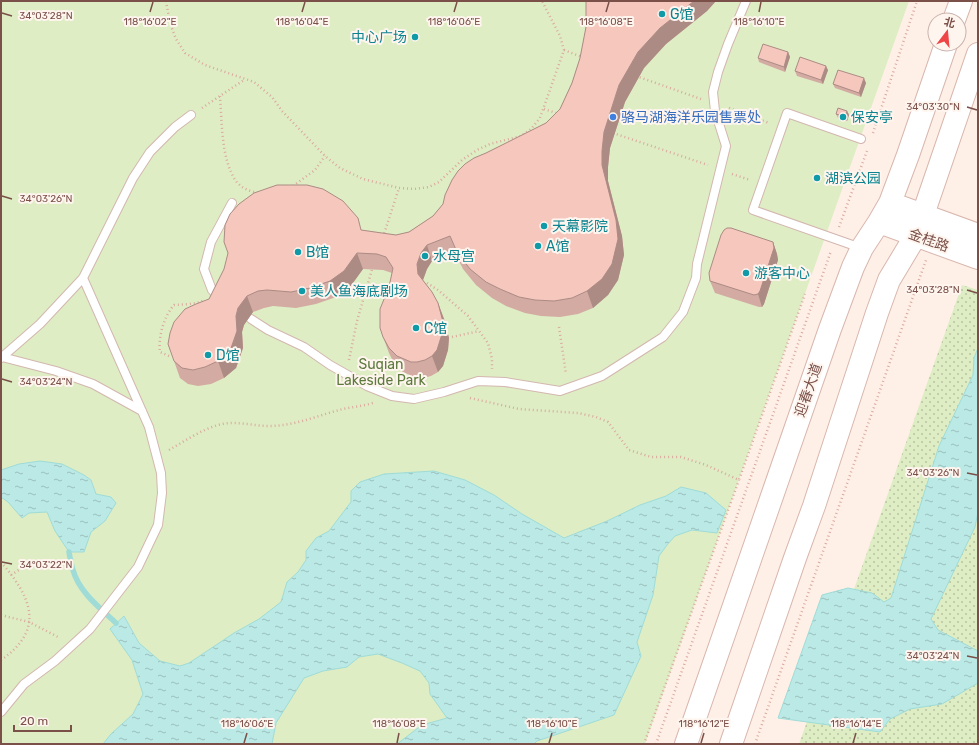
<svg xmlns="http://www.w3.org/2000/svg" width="979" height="745" font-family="Rubik,'Noto Sans SC',sans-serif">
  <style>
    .grass { fill: url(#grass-dots) }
    .green { fill: #deedc4 }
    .water { fill: url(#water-ripples); stroke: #9fdcd8 }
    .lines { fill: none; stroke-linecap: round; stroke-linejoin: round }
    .stream { stroke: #9fdcd8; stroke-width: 5.5 }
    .lane-casing { stroke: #d3b7af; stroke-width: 10 }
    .secondary-casing { stroke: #d9b7ae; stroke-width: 24 }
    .path { stroke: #dba99f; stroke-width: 2.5; stroke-dasharray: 1 3; stroke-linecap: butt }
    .lane { stroke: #fff; stroke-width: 8 }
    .secondary { stroke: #fff; stroke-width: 22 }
    .wall { fill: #d3aba3 }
    .shaded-wall { fill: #ac8b84 }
    .building { fill: #f5c7bd; stroke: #ac8b84 }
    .ticks { fill: none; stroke: #7a5049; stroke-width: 1.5 }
    .culture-dot { fill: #0f9aa8; stroke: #fff5ef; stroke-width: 1.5 }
    .shop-dot { fill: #3f7fe0; stroke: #fff5ef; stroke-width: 1.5 }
    .labels { text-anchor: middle; stroke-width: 4; stroke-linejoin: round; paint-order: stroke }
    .culture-label { font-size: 14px; fill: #0d838f; stroke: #fff5ef; text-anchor: start }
    .shop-label { font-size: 14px; fill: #366cbe; stroke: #fff5ef; text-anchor: start }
    .street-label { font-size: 14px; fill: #7a5049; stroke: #fff5ef }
    .park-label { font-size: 14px; fill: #5d7a3d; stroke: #fff5ef }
    .ticks-label { font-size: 10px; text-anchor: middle; fill: #7a5049; stroke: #fff5ef; stroke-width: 4; stroke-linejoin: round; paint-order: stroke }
  </style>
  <defs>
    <pattern id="grass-dots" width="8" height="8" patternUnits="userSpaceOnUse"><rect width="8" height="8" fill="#deedc4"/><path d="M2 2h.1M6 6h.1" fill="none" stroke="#b9c2a1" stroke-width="1.8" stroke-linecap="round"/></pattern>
    <pattern id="water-ripples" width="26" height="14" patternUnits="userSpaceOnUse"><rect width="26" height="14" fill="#bae9e6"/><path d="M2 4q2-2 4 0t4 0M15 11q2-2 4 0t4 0" fill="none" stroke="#9cbfbc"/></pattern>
  </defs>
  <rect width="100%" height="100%" fill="#fef0e7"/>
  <path class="grass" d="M962,285L978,290V744H799Z"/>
  <path class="green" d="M1,1H909L645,744H1Z"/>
  <path class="water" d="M978,348V512L975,527L931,619L938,630L978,651V683L942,704L910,709L890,719L880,732L778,718L822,595L848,588L872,593L884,602L891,598L939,446L973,375L974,358Z
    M40,461L62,464L84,475L91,480L96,494L111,497L116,503L105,521L91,532L84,552H69L55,531L47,512L29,513L22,518L8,502L1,497V470L19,464Z
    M434,471L465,480L494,495L522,514L564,538L607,521L640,505L666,496L681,487L706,493L726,510L717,533L692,530L675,536L667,545L659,556L653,595L637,642L641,656L614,715L537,741L534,744H397L422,725L447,718L430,694L429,683L420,671L402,663L378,654L359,657L347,667L323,671L304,678L276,723L272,744H103L111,734L133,714L143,694L132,660L110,629L124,616L139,643L160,661L180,666L189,663L234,633L259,619L281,602L287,582L298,572L306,560V551L316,538L329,531L351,502V491L360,482L384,474Z"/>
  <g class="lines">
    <path class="stream" d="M69,552C70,558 71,564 73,570C79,592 100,608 116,623"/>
    <defs>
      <path id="lane" d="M861,248L753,210L787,113L861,139
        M220,299L212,290L204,269L211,242L232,203
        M251,319L268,330L304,347L330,365L367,386L392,396L414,399L444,392L478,381L505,382L560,391L602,376L663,337L683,312L696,278L697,264L726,146L715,111L713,92L718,72L728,44L746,1
        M2,357L56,371L93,384L142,411
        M1,358L40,324L83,278L133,178L150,152L175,127L191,115
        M1,712L24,684L55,661L90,629L138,567L158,525L162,493L161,473L149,427L83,278"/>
      <path id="secondary" d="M954,20L961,1
        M890,203L978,235
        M879,222L978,258
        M686,744L830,329L853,267L862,248L879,222L890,203L908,155L946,44
        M731,744L795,558L814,506L877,313L889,280L916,235L978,54"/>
    </defs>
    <use href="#lane" class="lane-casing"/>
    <use href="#secondary" class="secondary-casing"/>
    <path class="path" d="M166,1L170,23L176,39L185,53L205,65L254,82L272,97L282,111L325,156L340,168L363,179L399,188L414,189L429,187L439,182L462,160L477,150L490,144L521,136L531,129L540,118L564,50L560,36L542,1
      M564,50L582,57
      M636,76L701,99
      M220,96C222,121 221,160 236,181C242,189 250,191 258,193
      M202,108L244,80
      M729,108L769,123
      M544,109L559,114
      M613,133L708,165
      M873,133L917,1
      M732,174L750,180
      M293,186L315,170L325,156
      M839,227L867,151
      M383,237L399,188
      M427,283L438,290L468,316L488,343L492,359V369
      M559,327L566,374
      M452,337L479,331
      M169,356L160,352C158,337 164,316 174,305C184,304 195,305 204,300
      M349,360L357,321L373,266
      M470,398L519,409L578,413L596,417L608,422L629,450L651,457H681L706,465L739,480L805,294
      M169,450C185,441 201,430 218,425C235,420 252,426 269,426C295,426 319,415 343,409C353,407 363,406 373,403
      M1,562C31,597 46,629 1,660
      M11,575L25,566
      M1,615L29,622L60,638
      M644,744L739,480
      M656,744L831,251
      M755,744L926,260"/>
    <use href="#lane" class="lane"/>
    <use href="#secondary" class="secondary"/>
  </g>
  <path class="wall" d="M586,1H716L707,11L666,44L644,68L625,102L610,148L608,167V181L622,236L624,255L618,280L608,295L593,308L578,314L560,317L541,316L525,313L506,306L492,298L476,285L463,269L455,253L432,261L427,269L423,280L438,303L444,319L449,338L448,350L443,366L438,372L431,376L423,378H417L403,372L395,365L389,353L383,337L389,287L392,273L383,270L363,269L350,287L336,297L316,304L296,308L273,306L264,308L253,312L244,325L242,332L243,348L236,368L224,378L211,384L198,386L188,384L180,378L174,361L209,299L362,231L396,235L409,232L433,216L443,204L486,153L546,123L560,109L572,83L580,58L586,27Z
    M788,52L790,57L785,72L759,62L758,58Z
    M828,70L823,84L797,76L795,71Z
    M866,83L861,97L835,88L833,84Z
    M847,111L849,115L847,121L838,118L836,114Z
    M773,242L777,254L778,260L764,304L762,307H759L715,293L710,281Z"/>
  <path class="shaded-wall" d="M694,1H716L707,11L666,44L644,68L625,102L610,148L608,167V181L622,236L624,255L618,280L608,295L593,308L587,291L602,165V151L604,132L619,85L638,52L660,28Z
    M788,52L790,57L785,72L784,67Z
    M826,66L828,70L823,84L821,80Z
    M864,78L866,83L861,97L859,93Z
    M847,111L849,115L847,121L845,117Z
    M773,242L777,254L778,260L764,304L762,307L758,294Z
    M427,245L432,261L427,269L423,280L418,274L417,264L421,253Z
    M357,253L363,269L350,287L336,297L330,281Z
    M247,296L253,312L244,325L242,332L243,348L236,368L224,378L218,361L236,316L238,308Z
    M438,303L444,319L449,338L448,350L443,366L438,372L432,356Z"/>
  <path class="building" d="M586,1H694L660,28L638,52L619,85L604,132L602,151V165L616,220L618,239L612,264L602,279L587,291L572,298L554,301L535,300L519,297L500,289L486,282L470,269L457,252L450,236L427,245L421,253L417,264L418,274L432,292L438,303L443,322L442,334L437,350L432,356L425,360L417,362H411L397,356L389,348L383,337L380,328V309L389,287L393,268L386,257L377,254L357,253L344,271L330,281L310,288L291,292L267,290L258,291L247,296L238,308L236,316L237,331L230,351L218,361L205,367L193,370L182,368L174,361L168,344L170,333L174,322L185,309L196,304L209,299L224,269L228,253L224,242L225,225L230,214L239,204L254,193L277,185H307L323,189L343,201L358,218L361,230L396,235L409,232L433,216L443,204L445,195L452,180L458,171L465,164L474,158L486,153L546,123L560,109L572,83L580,58L586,27Z
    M763,44L788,52L784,67L758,58Z
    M800,57L826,66L821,80L795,71Z
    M838,70L864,78L859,93L833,84Z
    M838,108L847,111L845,117L836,114Z
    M727,228H731L773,242L774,248L760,291L758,294L754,295L710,281L709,273L721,235L724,230Z"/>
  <path class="ticks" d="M150,12L153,2M302,12L305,2M454,12L457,2M606,12L609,2M759,12L761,2M2,13L12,16M967,107L977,110M2,196L12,199M967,290L977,293M2,379L12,382M967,473L977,475M2,562L12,564M967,656L977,658M244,743L247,733M397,743L399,733M549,743L552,733M701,743L704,733M853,743L856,733"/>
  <g class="culture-dot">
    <circle cx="662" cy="14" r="4"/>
    <circle cx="415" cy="37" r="4"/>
    <circle cx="843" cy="117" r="4"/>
    <circle cx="817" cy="178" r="4"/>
    <circle cx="544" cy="226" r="4"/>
    <circle cx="538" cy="246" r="4"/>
    <circle cx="298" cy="252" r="4"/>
    <circle cx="425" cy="256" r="4"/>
    <circle cx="746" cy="273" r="4"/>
    <circle cx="302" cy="291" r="4"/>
    <circle cx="416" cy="328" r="4"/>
    <circle cx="208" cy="355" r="4"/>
  </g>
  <circle class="shop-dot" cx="613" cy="117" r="4"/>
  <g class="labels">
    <g class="culture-label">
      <text x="670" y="19">G馆</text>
      <text x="407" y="42" text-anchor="end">中心广场</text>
      <text x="851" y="122">保安亭</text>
      <text x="825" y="183">湖滨公园</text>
      <text x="552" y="231">天幕影院</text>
      <text x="546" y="251">A馆</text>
      <text x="306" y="257">B馆</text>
      <text x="433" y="261">水母宫</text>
      <text x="754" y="278">游客中心</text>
      <text x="310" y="296">美人鱼海底剧场</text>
      <text x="424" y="333">C馆</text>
      <text x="216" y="360">D馆</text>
    </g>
    <g class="shop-label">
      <text x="621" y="122">骆马湖海洋乐园售票处</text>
    </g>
    <g class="street-label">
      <text transform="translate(929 240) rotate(20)" y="5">金桂路</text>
      <text transform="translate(808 390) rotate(-71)" y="5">迎春大道</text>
    </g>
    <g class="park-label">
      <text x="381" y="369">Suqian<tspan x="381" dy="16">Lakeside Park</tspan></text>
    </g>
  </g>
  <g class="ticks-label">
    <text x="46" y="19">34°03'28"N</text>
    <text x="150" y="25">118°16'02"E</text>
    <text x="302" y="25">118°16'04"E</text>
    <text x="454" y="25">118°16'06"E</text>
    <text x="606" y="25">118°16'08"E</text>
    <text x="759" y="25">118°16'10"E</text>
    <text x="933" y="110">34°03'30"N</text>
    <text x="46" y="202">34°03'26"N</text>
    <text x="933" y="293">34°03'28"N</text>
    <text x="46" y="385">34°03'24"N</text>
    <text x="933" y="476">34°03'26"N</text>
    <text x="46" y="568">34°03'22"N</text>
    <text x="933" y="659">34°03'24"N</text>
    <text x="247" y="727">118°16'06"E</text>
    <text x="399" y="727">118°16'08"E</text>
    <text x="552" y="727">118°16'10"E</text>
    <text x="704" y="727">118°16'12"E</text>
    <text x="856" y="727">118°16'14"E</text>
  </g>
  <rect width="979" height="745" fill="none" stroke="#7a5049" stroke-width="4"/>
  <g transform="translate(947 32) rotate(16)"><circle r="19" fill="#fff5ef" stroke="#cab3ad"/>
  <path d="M0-3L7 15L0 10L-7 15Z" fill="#ee4646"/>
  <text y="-6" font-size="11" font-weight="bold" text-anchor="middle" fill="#7a5049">北</text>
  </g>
  <path d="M14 725v6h57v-6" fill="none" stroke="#7a5049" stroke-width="2"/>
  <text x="20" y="725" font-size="12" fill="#7a5049" stroke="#fff5ef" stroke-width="3" paint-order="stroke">20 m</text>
</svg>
